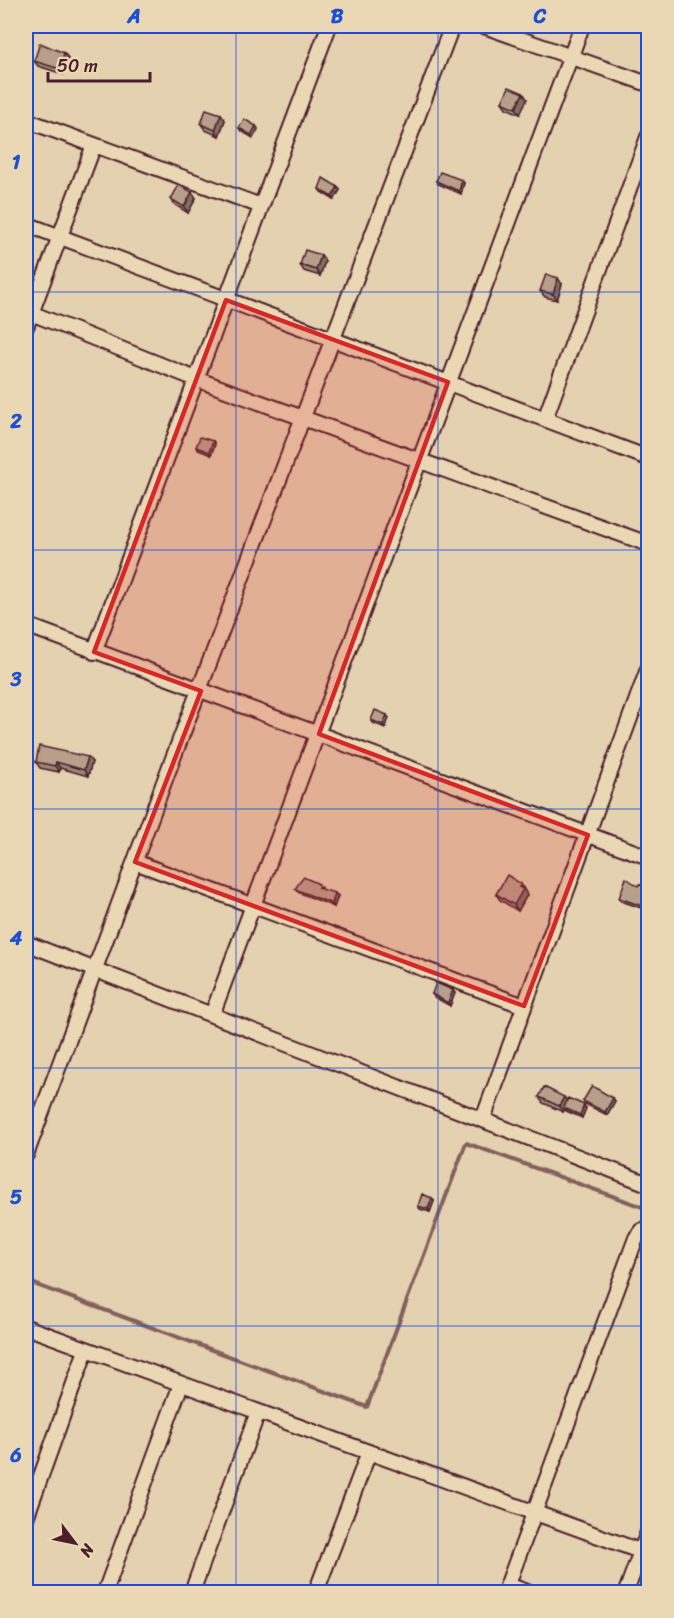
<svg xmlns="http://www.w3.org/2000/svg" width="674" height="1618" font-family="Sriracha,sans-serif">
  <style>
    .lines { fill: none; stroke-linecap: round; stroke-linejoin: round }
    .stream { stroke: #83605c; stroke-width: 4 }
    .minor-casing { stroke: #4a1f2b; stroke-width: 18 }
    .minor { stroke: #ead8b5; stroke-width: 14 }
    .wall { fill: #9e8977; stroke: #4a1f2b; stroke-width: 1.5 }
    .shaded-wall { fill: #816f61; stroke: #4a1f2b; stroke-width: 1.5 }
    .building { fill: #b89f8a; stroke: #4a1f2b; stroke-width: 1.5 }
    .marked { fill: #d62828; fill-opacity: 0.2; stroke: #d62828; stroke-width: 4.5; stroke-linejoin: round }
    .grid { fill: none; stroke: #1d4ed8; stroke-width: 1.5; stroke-opacity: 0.55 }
    .neatline { fill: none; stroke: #1d4ed8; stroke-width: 2 }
    .grid-label { font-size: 20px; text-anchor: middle; font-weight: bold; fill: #1d4ed8 }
  </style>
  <rect width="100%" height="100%" fill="#e4d1af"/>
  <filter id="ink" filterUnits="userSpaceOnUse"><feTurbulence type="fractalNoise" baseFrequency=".0167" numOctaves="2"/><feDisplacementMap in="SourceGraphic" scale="12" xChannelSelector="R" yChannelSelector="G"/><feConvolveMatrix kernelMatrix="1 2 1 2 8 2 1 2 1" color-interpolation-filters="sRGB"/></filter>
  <g filter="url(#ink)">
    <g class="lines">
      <path class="stream" d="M26,1281L367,1407L466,1143L648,1209"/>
      <defs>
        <path id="minor" d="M484,26L648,84
          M26,120L261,206
          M26,224L648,458
          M26,311L196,379L648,544
          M26,327L94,145
          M545,419L648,137
          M26,625L648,857
          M94,652L329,26
          M135,862L524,1006
          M26,943L648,1184
          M212,1015L582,26
          M483,1119L648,669
          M26,1155L167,774L452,26
          M26,1327L648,1554
          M26,1518L86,1350
          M508,1585L527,1592
          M105,1592L181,1384
          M192,1592L258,1412
          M316,1592L369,1452
          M505,1592L636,1238L641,1231L648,1228
          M626,1592L648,1532"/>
      </defs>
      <use href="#minor" class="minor-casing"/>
      <use href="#minor" class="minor"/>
    </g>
    <path class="wall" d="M64,53L68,58L63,74L38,66L34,61Z
      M523,93L527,99L520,114L506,108L502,102Z
      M221,114L225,120L219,136L205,130L201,124Z
      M256,126L258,129L253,138L241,131L239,128Z
      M436,181L464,183L461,194L438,184Z
      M319,189L340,190L334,200L321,192Z
      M192,192L196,198L188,213L175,205L171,199Z
      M321,255L325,261L320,276L304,271L300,265Z
      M562,284L557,300L545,297L540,291Z
      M213,441L215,444L211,455L198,450L196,447Z
      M389,718L385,728L373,723L371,720Z
      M36,762H92L88,776L60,768L59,772L40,768Z
      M521,884L527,895L518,911L500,900L496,894Z
      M638,886L648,887V913L644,909L621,901L619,898Z
      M321,887V889L338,896L334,907L298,892L295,889Z
      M455,993L450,1006L434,997L432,994Z
      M539,1097H564L567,1101L586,1108L582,1118L566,1111L565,1109L563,1112L543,1103Z
      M613,1098L615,1101L607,1115L585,1104L583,1101Z
      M434,1201L430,1212L420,1209L418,1206Z"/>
    <path class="shaded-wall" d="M64,53L68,58L63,74L60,69Z
      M523,93L527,99L520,114L516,108Z
      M221,114L225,120L219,136L215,130Z
      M256,126L258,129L253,138L251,135Z
      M462,180L464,183L461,194L459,191Z
      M338,187L340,190L334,200L332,197Z
      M192,192L196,198L188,213L184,207Z
      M321,255L325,261L320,276L316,270Z
      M558,278L562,284L557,300L553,294Z
      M213,441L215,444L211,455L209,452Z
      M387,715L389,718L385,728L383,725Z
      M88,757L92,762L88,776L84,770Z
      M56,762L60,768L59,772L55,766Z
      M521,884L527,895L518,911L514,905L519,887Z
      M335,893L338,896L334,907L332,904Z
      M453,990L455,993L450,1006L448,1003Z
      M564,1097L568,1102L563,1112L559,1106Z
      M613,1098L615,1101L607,1115L605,1112Z
      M584,1105L586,1108L582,1118L580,1115Z
      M432,1198L434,1201L430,1212L428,1209Z"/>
    <path class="building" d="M40,43L64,53L60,69L34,61Z
      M509,87L523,93L516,108L502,102Z
      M206,109L221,114L215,130L201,124Z
      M244,119L256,126L251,135L239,128Z
      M440,172L462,180L459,191L436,181Z
      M323,178L338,187L332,197L319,189Z
      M179,185L192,192L184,207L171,199Z
      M305,250L321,255L316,270L300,265Z
      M546,274L558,278L553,294L540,291Z
      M200,437L213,441L209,452L196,447Z
      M375,710L387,715L383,725L371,720Z
      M39,746L88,757L84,770L56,762L55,766L36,762Z
      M507,875L521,884L519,887L523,889L514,905L496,894Z
      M303,877L319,884L318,888L335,893L332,904L295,889Z
      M626,878L638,886L639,884L648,887L646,895L648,897V911L642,906L619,898Z
      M436,983L453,990L448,1003L432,994Z
      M592,1086L613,1098L605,1112L583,1101Z
      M544,1087L564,1097L559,1106L539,1097Z
      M568,1098L584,1105L580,1115L564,1108Z
      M422,1194L432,1198L428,1209L418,1206Z"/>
  </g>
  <path class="marked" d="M226,300L448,382L319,734L588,835L524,1006L135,862L201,691L94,652Z"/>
  <path class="grid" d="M236,26V1592M438,26V1592M26,292H648M26,550H648M26,809H648M26,1068H648M26,1326H648"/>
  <rect width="674" height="1618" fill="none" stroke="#ead8b5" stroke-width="66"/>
  <g transform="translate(75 1543) rotate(122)" stroke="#ead8b5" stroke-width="4.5" paint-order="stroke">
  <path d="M0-4.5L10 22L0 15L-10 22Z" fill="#4a1f2b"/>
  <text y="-9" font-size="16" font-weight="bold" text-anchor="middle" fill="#4a1f2b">N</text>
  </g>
  <path d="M48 72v9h102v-9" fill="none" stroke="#4a1f2b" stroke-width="3"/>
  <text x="57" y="72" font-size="18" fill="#4a1f2b" stroke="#ead8b5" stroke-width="4.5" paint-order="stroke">50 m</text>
  <rect x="33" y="33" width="608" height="1552" class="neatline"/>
  <g class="grid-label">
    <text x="134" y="23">A</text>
    <text x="337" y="23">B</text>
    <text x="540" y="23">C</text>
    <text x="16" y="169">1</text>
    <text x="16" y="428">2</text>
    <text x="16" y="686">3</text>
    <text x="16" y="945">4</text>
    <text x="16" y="1204">5</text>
    <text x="16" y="1462">6</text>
  </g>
</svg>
